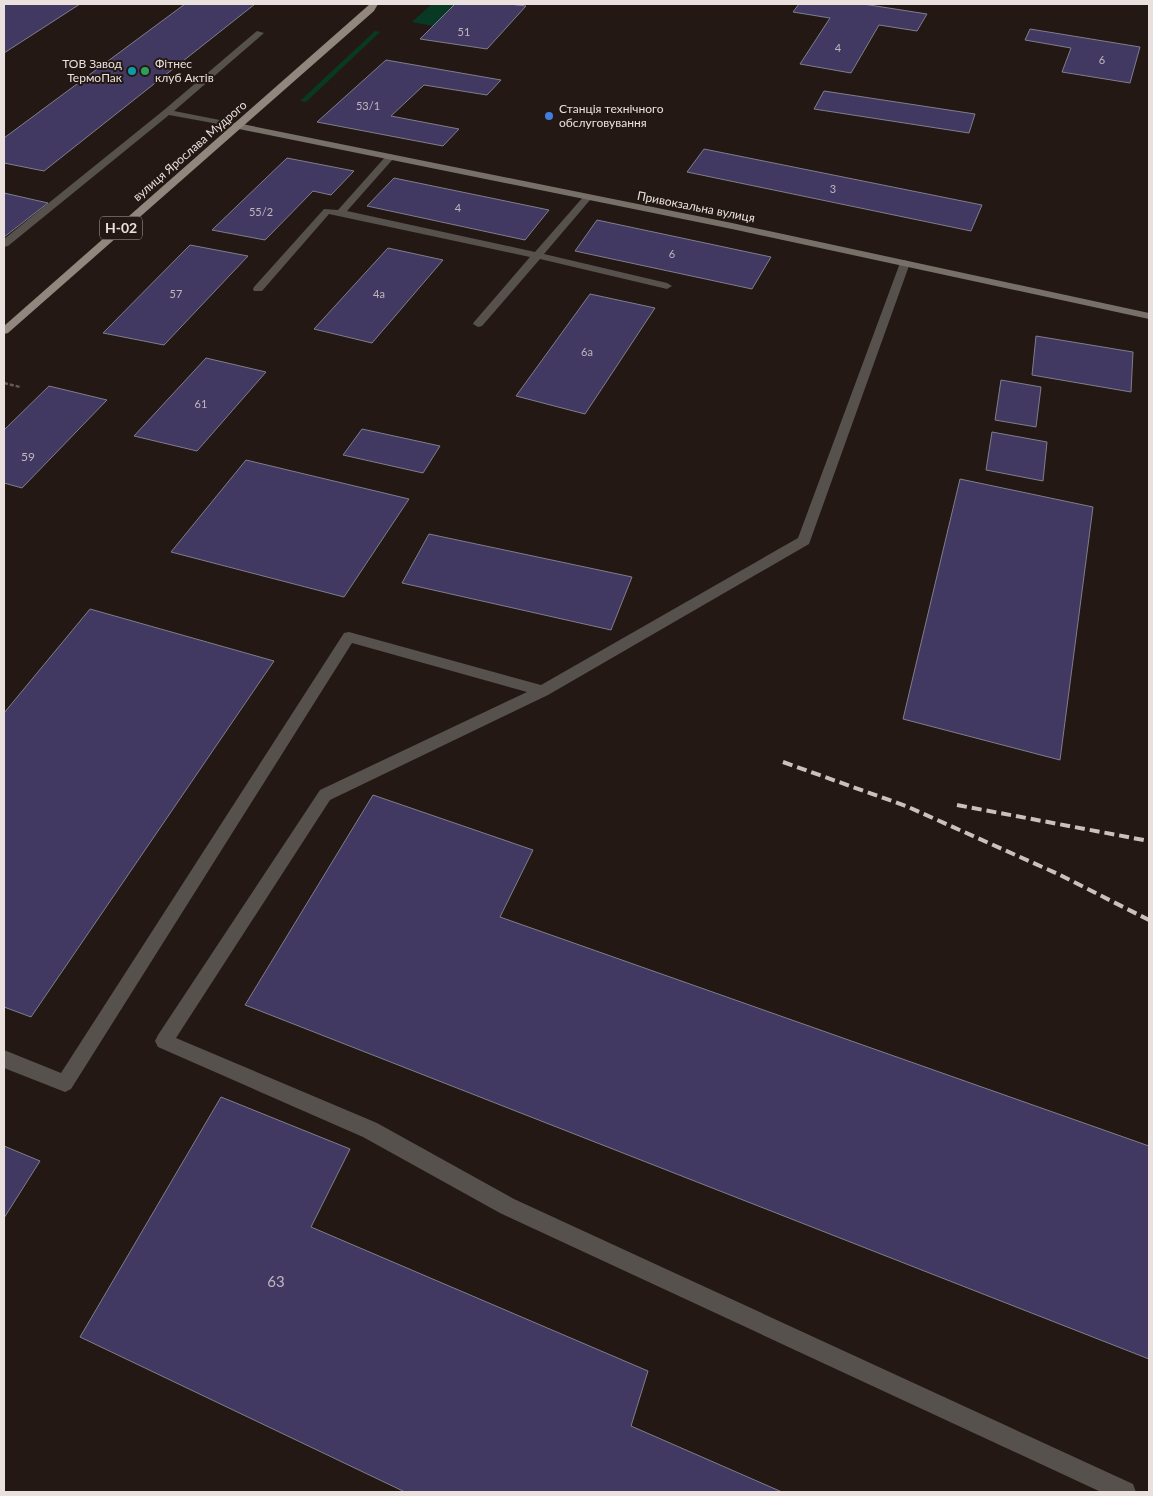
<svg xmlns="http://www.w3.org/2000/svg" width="1153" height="1496" font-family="Lato,sans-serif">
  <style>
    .green { fill: #083925 }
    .building { fill: #413961; stroke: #7f7e8b }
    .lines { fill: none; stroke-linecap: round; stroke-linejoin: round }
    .path { stroke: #645955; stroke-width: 2.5; stroke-dasharray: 4 2; stroke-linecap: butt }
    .lane { fill: #56514d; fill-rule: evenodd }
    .secondary { fill: #777069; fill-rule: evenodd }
    .primary { fill: #91877e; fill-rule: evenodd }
    .rail { stroke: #cac1bd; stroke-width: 4; stroke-dasharray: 10 5; stroke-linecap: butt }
    .culture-dot { fill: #0f9aa8; stroke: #241814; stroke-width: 2 }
    .leisure-dot { fill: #2e9e5b; stroke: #241814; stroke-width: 2 }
    .shop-dot { fill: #3f7fe0; stroke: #241814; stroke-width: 2 }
    .labels { text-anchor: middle; stroke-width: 4; stroke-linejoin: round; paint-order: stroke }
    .far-number-label { font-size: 11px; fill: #c0b7bf }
    .far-poi-label { font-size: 12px; fill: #eae1de; stroke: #241814; text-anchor: start }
    .far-street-label { font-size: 12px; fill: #eae1de; stroke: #241814 }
    .number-label { font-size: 12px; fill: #c0b7bf }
    .shield { fill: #241814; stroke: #afa5a1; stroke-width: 1 }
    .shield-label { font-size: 14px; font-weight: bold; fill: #eae1de }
    .near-number-label { font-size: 15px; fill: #c0b7bf }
  </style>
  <rect width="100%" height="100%" fill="#241814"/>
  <path class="green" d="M432,4H455L433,26L412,22Z
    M375,31L380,32L306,102L300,101Z"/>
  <path class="building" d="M4,4H80L4,53Z
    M185,4H255L44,171L4,163V138Z
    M455,4H509L526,6L487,49L420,39Z
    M799,4H863L927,14L917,31L879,25L851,73L800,64L830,18L793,12Z
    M1030,29L1140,47L1130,83L1062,72L1071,48L1025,40Z
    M386,60L501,80L487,95L424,85L391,116L459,129L443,146L317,122Z
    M824,91L975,114L969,133L814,109Z
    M704,149L982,205L971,231L687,172Z
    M287,158L354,171L331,195L313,191L265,240L212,230Z
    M394,178L549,210L525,240L367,206Z
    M4,193L48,203L4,237Z
    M597,220L771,257L752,289L575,251Z
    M190,245L248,256L164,345L103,333Z
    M388,248L443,260L372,343L314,329Z
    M590,294L655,308L585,414L516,396Z
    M1036,336L1133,352L1131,392L1032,375Z
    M206,358L266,372L197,451L134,436Z
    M1001,380L1041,387L1036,427L995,420Z
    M49,386L107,400L22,488L4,483V430Z
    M362,429L440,446L423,473L343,455Z
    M992,432L1047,442L1043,481L986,470Z
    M246,460L409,499L344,597L171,552Z
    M960,479L1093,507L1060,760L903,719Z
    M429,534L632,577L611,630L402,583Z
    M90,609L274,661L31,1017L4,1007V713Z
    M373,795L533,850L500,917L1149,1146V1359L245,1005Z
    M221,1097L350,1149L311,1227L648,1371L631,1426L782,1492H405L80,1337Z
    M4,1146L40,1161L4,1218Z"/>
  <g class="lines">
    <path class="path" d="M4,383L20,387"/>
    <path class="lane" d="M257,31L264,33L174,111L240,124V128L169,115L8,246L4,247V239L164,110Z
      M390,154L395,157L393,159L347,211L535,252L584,196L587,195L592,198L590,200L544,254L667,283L672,286L667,289L540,259L482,326L478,327L473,324L474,322L530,257L329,214L262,291H254L253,289L254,287L324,209L338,210L387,155Z
      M905,260L910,263L809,544L548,695L330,800L176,1038L377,1123L514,1199L1133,1484L1136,1492H1101L500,1213L363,1137L158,1047L155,1041L158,1035L320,790L527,692L352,643L71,1089L65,1092L4,1068V1050L61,1073L344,633L349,632L541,685L798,538L900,263Z"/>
    <path class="secondary" d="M237,123L732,223L1149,313V319L732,229L234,128L233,126Z"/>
    <path class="primary" d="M370,4H378L374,11L8,333L4,334V326Z"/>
    <path class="rail" d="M783,762L906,806L1058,874L1149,920
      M957,805L1149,841"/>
  </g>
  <circle class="culture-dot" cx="132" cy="71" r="5"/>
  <circle class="leisure-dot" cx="145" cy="71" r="5"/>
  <circle class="shop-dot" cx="549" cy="116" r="5"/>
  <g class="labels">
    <g class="far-number-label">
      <text x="464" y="36">51</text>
      <text x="838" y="52">4</text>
      <text x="1102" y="64">6</text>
      <text x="368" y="110">53/1</text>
      <text x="833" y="193">3</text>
      <text x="458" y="212">4</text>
      <text x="261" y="216">55/2</text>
      <text x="672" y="258">6</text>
      <text x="176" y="298">57</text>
      <text x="379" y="298">4а</text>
      <text x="587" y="356">6а</text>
      <text x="201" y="408">61</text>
    </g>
    <g class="far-poi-label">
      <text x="122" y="68" text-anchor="end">ТОВ Завод<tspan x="122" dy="14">ТермоПак</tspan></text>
      <text x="155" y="68">Фітнес<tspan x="155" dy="14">клуб Актів</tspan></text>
      <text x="559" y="113">Станція технічного<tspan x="559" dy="14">обслуговування</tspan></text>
    </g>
    <g class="far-street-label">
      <text transform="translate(190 151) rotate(-41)" y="4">вулиця Ярослава Мудрого</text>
      <text transform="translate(696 207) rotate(11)" y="4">Привокзальна вулиця</text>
    </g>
    <g class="number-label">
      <text x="28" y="461">59</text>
    </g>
    <rect class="shield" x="100" y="216.5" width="42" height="23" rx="4"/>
    <g class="shield-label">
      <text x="121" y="233">Н-02</text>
    </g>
    <g class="near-number-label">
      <text x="276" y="1287">63</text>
    </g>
  </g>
  <rect width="1153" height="1496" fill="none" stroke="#eae1de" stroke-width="10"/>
</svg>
